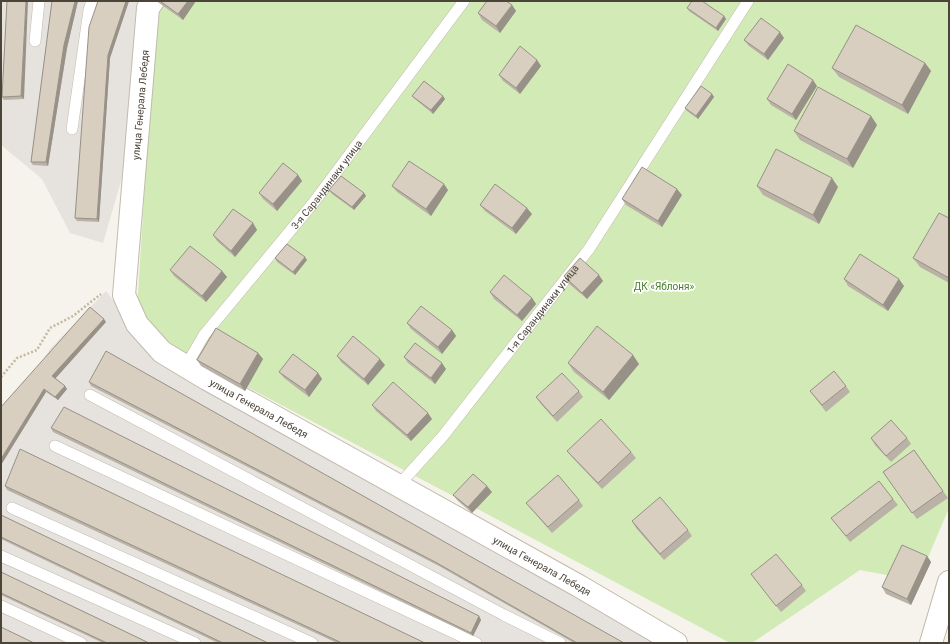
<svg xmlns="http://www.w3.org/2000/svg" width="950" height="644" font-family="Roboto,sans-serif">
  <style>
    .industrial { fill: #e6e2dd }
    .green { fill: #d2eab5 }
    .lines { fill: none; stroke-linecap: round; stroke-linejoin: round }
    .lane-casing { stroke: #c2bbae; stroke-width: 12 }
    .street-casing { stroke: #c2bbae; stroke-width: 24 }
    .path { stroke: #c4b79f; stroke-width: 2.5; stroke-dasharray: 2 2; stroke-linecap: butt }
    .lane { stroke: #fff; stroke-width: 11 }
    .street { stroke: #fff; stroke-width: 22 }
    .wall { fill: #bab2a6 }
    .shaded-wall { fill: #979187 }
    .building { fill: #d8cfc1; stroke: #979187 }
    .labels { text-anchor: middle; stroke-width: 3.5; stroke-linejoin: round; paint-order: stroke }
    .street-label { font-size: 10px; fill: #4b4439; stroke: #fff }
    .park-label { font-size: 10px; fill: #4a7f2a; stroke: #fff }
  </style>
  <rect width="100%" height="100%" fill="#f6f3ec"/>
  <path class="industrial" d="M1,1H146L130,150L103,243L70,233L42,179L1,145Z
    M106,291L147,345L682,643H1V426L50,349Z"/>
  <path class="green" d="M164,1H949V508L918,581L860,570L752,643H730L176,349L137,309L156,12Z"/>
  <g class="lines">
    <defs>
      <g id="lane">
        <path d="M35,41L39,1"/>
        <path d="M72,129L89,10L92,1"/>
        <path id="s1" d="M186,366L204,335L314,202L464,1"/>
        <path d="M90,395L504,615L560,643"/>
        <path d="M55,446L476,643"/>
        <path id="s2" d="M399,485L443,436L589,249L748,1"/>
        <path d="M12,508L312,643"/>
        <path d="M1,556L195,643"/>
        <path d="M1,606L81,643"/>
      </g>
      <g id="street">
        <path id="s3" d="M153,1L148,8L124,295L137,324L162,352L207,379L579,586L676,643"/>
        <path d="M931,643L949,582"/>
      </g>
    </defs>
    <use href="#lane" class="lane-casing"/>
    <use href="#street" class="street-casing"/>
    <path class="path" d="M1,377L17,358L37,350L50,328L73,316L101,294"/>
    <use href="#lane" class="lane"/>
    <use href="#street" class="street"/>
  </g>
  <path class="wall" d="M7,1L24,99L4,100L2,97Z
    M52,1H78L67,48L48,166L33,165L31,162Z
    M98,1H129L110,58L99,222L77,221L75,218Z
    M157,1H196L183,20L159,3Z
    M512,5L516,11L500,33L482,20L478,13Z
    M687,8L724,16L726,19L718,31L689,11Z
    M784,38L768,60L749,46L744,40Z
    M537,60L541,66L520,94L503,81L499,75Z
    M925,63L931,71L908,114L839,77L832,68Z
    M817,86L796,120L771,105L767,99Z
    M712,94L714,97L698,119L687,111L685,108Z
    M412,96H443L445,99L433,114L415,99Z
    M871,116L877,125L853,168L800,140L794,131Z
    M298,175L302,181L277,211L263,199L259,193Z
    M392,186L448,190L431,216L397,192Z
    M757,186L838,187L819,224L763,195Z
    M329,190L364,193L366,196L354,210L332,194Z
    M682,195L662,227L626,205L622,199Z
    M480,205L532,214L516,234L485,211Z
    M949,218V283L920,267L913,258Z
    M253,223L257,230L235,257L217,241L213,235Z
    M275,258L307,260L295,275L277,262Z
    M170,270L222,271L227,277L206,302L174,276Z
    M564,276L603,281L587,299L568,283Z
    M844,279L904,286L888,311L848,286Z
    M490,292L532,298L536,304L522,321L494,299Z
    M106,322L55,378L65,386L67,389L58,400L46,392L1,465V407Z
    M407,323L452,330L456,336L442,354L411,329Z
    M258,353L263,359L245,391L201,366L197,360Z
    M337,356L385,365L368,385L341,362Z
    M404,357L446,369L435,384L408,363Z
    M568,363L639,364L609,400L574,372Z
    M279,372L318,373L322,379L309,397L284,378Z
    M89,382L624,643H574L439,566L91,386Z
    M846,386L850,392L826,412L810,391Z
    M579,391L583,397L557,422L540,403L536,397Z
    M372,405L432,419L411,441L376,411Z
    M51,428L479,616L481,620L473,636L53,432Z
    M871,438H907L911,444L891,462L875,445Z
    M914,450L948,498L917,519L883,472Z
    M567,451L631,452L636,458L602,489L572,457Z
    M5,486L425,643H337L7,490Z
    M492,492L472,513L458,501L453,495Z
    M893,499L898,505L850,542L831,518Z
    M579,500L583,506L552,533L531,509L526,503Z
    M1,515L268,643H218L1,539Z
    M632,521L688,530L692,536L664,560L636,528Z
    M927,556L931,562L911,605L886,594L882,587Z
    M1,572L149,643H103L1,595Z
    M751,574L802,585L806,591L781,612Z"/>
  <path class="shaded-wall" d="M26,1H28L24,99L21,96Z
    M75,1H78L67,48L48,166L46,162L64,45Z
    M126,1H129L110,58L99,222L97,219L108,55Z
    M188,1H196L183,20L178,14Z
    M512,5L516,11L500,33L496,26Z
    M724,16L726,19L718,31L716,28Z
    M780,32L784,38L768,60L764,54Z
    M537,60L541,66L520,94L516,88Z
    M925,63L931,71L908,114L902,105Z
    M813,80L817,86L796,120L792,114Z
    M712,94L714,97L698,119L696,116Z
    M443,96L445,99L433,114L431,110Z
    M871,116L877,125L853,168L847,159Z
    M298,175L302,181L277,211L273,204Z
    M832,178L838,187L819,224L813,215Z
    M444,184L448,190L431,216L426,209Z
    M677,189L682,195L662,227L658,221Z
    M364,193L366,196L354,210L352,207Z
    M527,208L532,214L516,234L512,228Z
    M253,223L257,230L235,257L231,251Z
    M305,257L307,260L295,275L293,272Z
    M222,271L227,277L206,302L202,296Z
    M599,275L603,281L587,299L582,293Z
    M899,279L904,286L888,311L883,305Z
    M532,298L536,304L522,321L517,315Z
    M104,319L106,322L55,379L52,376Z
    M452,330L456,336L442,354L438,347Z
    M258,353L263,359L245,391L240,384Z
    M633,355L639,364L609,400L603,392Z
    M380,359L385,365L368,385L364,379Z
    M442,363L446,369L435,384L431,378Z
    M318,373L322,379L309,397L305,390Z
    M65,386L67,389L58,400L55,397Z
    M44,389L46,392L1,465V459Z
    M428,413L432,419L411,441L407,435Z
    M487,486L492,492L472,513L468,507Z
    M927,556L931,562L911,605L907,599Z
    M479,616L481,620L473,636L471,633Z"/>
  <path class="building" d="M7,1H26L21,96L2,97Z
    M52,1H75L64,45L46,162H31Z
    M98,1H126L108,55L97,219L75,218L89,27Z
    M160,1H188L178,14Z
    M487,1H506L512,5L496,26L478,13Z
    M692,1H702L724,16L716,28L687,8Z
    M761,18L780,32L764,54L744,40Z
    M856,25L925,63L902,105L832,68Z
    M520,46L537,60L516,88L499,75Z
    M788,64L813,80L792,114L767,99Z
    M424,81L443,96L431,110L412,96Z
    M701,86L712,94L696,116L685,108Z
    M818,87L871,116L847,159L794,131Z
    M776,149L832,178L813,215L757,186Z
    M409,161L444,184L426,209L392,186Z
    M283,163L298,175L273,204L259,193Z
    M642,167L677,189L658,221L622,199Z
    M341,176L364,193L352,207L329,190Z
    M495,184L527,208L512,228L480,205Z
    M233,209L253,223L231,251L213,235Z
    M939,213L949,218V278L913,258Z
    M287,244L305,257L293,272L275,258Z
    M190,246L222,271L202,296L170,270Z
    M860,254L899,279L883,305L844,279Z
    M580,258L599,275L582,293L564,276Z
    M504,275L532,298L517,315L490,292Z
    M421,306L452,330L438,347L407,323Z
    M90,307L104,319L52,376L65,386L55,397L44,389L1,459V407Z
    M597,326L633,355L603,392L568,363Z
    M216,328L258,353L240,384L197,360Z
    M353,336L380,359L364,379L337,356Z
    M415,343L442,363L431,378L404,357Z
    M106,351L624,643H577L437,563L89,382Z
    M293,354L318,373L305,390L279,372Z
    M834,371L846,386L822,405L810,391Z
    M562,373L579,391L553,416L536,397Z
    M393,382L428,413L407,435L372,405Z
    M64,407L479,616L471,633L51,428Z
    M601,419L631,452L598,483L567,451Z
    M891,420L907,438L886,456L871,438Z
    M20,449L425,643H342L5,486Z
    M914,450L943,491L912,513L883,472Z
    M473,474L487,486L468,507L453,495Z
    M558,475L579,500L548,527L526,503Z
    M879,481L893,499L846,536L831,518Z
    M660,497L688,530L660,554L632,521Z
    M1,515L268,643H223L1,537Z
    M902,545L927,556L907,599L882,587Z
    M776,554L802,585L776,606L751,574Z
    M1,572L149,643H107L1,593Z
    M1,627L34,643H1Z"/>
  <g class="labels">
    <g class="street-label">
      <text transform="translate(140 105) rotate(-85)" y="4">улица Генерала Лебедя</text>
      <text dy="4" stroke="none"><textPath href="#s1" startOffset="230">3-я Сарандинаки улица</textPath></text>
      <text dy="4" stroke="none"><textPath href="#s2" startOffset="227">1-я Сарандинаки улица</textPath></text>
      <text dy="4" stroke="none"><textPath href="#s3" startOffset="478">улица Генерала Лебедя</textPath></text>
      <text dy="4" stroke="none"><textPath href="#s3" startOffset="802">улица Генерала Лебедя</textPath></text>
    </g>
    <g class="park-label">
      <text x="664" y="290">ДК «Яблоня»</text>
    </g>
  </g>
  <rect width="950" height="644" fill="none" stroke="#4b4439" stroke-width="4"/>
</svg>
